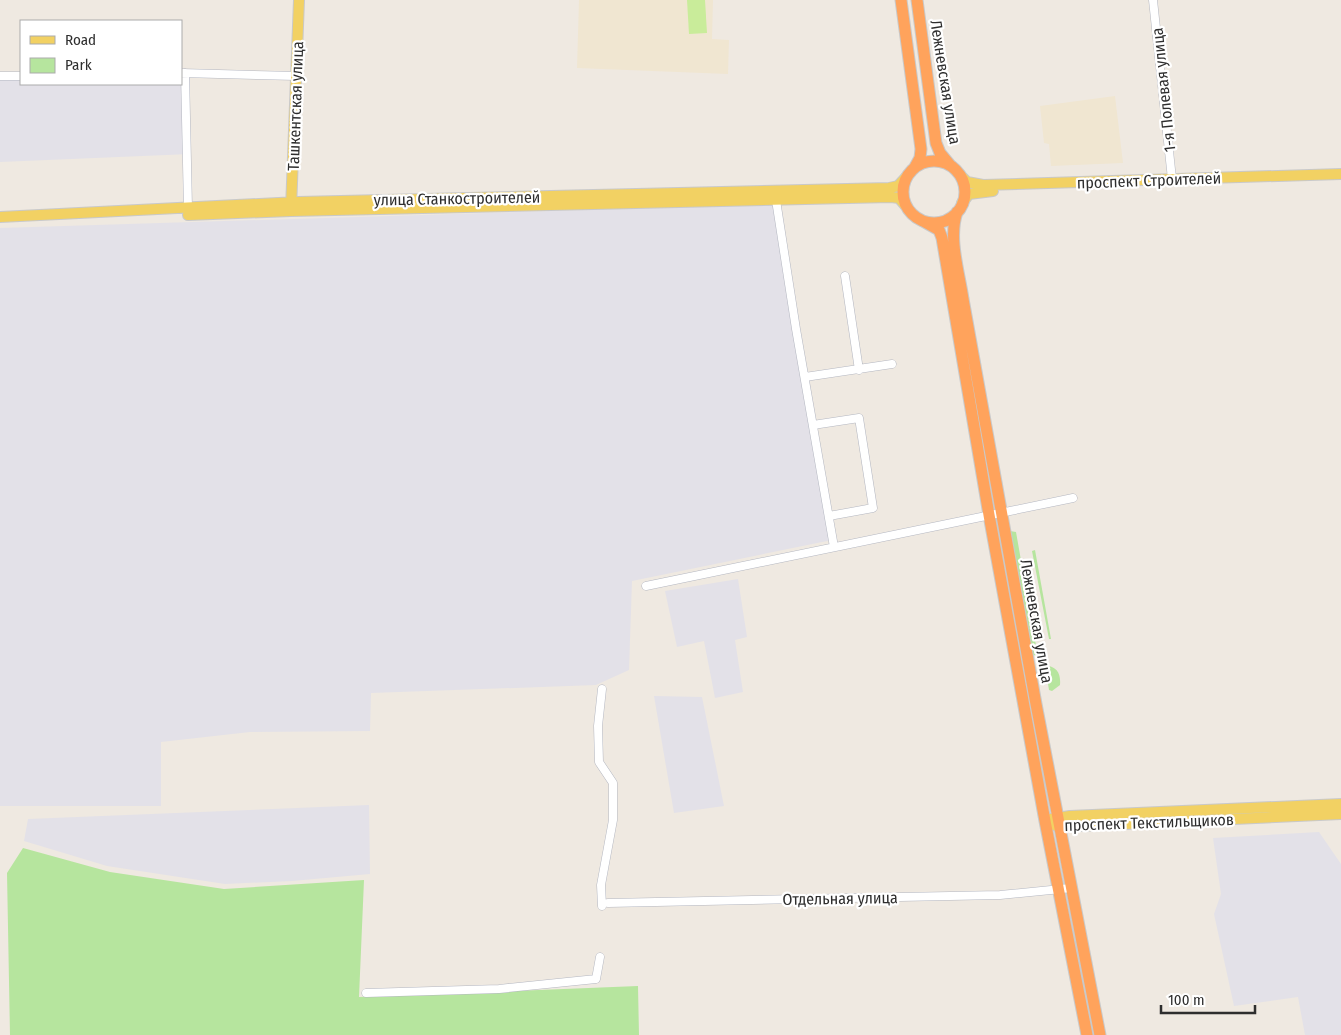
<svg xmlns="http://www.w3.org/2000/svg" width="1341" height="1035" font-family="'Fira Sans Condensed',sans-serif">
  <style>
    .industrial { fill: #e3e1e8 }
    .education { fill: #f0e6d1 }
    .green { fill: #b6e59e }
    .pitch { fill: #c9ec9a }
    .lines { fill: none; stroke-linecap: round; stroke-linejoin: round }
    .minor-casing { stroke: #b4b7c1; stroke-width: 9 }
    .major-casing { stroke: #c9c9c9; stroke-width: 12 }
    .highway-casing { stroke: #c9c9c9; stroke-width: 13 }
    .minor { stroke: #fff; stroke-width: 8 }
    .major { stroke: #f2d163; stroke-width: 10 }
    .highway { stroke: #ffa35c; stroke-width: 11 }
    .labels { text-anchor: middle; stroke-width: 4.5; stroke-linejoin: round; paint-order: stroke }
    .street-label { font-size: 16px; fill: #2e2e2e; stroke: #fff }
  </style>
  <rect width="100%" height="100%" fill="#efe9e1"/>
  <path class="industrial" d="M181,73L190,74V154L0,162V79L21,78V84H181Z
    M776,204L832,540L632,581L629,670L596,685L371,693L370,731L250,732L161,742V806H0V228Z
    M738,579L747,637L735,640L743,692L715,698L704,641L677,647L665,591Z
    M654,696L702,697L724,806L674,813Z
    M369,805L370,874L292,881L225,884L107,866L24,841L28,819Z
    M1319,832L1341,864V1035H1305L1298,997L1234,1006L1214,914L1221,894L1213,838Z"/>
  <path class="education" d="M579,0H713L712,39L729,40L728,74L577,68Z
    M1115,96L1123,163L1051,166L1049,144L1044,143L1040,106Z"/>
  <path class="green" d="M1010,531L1016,532L1038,657L1032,654Z
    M1035,550L1051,639H1049L1032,551Z
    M1045,665C1057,667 1061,673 1060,685L1052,691L1049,690Z
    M23,848L110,872L224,889L364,880L359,997L638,986L639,1035H10L7,873Z"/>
  <path class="pitch" d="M687,0H705L707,33L689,34Z"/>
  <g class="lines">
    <defs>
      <path id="minor" d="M1153,0L1172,179
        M181,73L296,76
        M185,73L188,208
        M0,76H21
        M776,200L796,329L834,547
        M845,276L859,370
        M805,377L892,364
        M813,425L859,418L873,508L829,516
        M646,586L1073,498
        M608,903L1000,895L1071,888
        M602,906L601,885L613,820V783L599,762L598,726L602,689
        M366,993L499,989L596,979L600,957"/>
      <path id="major" d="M960,175L967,182L983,185L1341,174
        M962,203L969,194L993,191
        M291,209L299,0
        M188,215L291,211L891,197L899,198L905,205
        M0,217L298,202L889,188L898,186L908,175
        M1051,819L1070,816L1341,804
        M1045,821L1059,827L1341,814"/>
      <path id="highway" d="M901,0L921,149L920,158L915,167
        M917,0L936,143L940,153L950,165
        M903 192a31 31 0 1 1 62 0a31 31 0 1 1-62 0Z
        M957,212C948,238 959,272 963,299L1036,704L1100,1035
        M923,221L939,230L942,238L989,515L1045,821L1087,1035"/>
    </defs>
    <use href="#minor" class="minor-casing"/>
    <use href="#major" class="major-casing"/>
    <use href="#highway" class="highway-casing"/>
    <use href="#minor" class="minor"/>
    <use href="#major" class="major"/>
    <use href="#highway" class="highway"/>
  </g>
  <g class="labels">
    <g class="street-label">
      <text transform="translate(946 82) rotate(81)" y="6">Лежневская улица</text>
      <text transform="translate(1163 90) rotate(-96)" y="6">1-я Полевая улица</text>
      <text transform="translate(295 106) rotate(-88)" y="6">Ташкентская улица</text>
      <text transform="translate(1149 180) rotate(-2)" y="6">проспект Строителей</text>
      <text transform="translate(457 198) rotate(-1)" y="6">улица Станкостроителей</text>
      <text transform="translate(1037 621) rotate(80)" y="6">Лежневская улица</text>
      <text transform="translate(1149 822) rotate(-2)" y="6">проспект Текстильщиков</text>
      <text transform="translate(840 898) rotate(-1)" y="6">Отдельная улица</text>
    </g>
  </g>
  <rect x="20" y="20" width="162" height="65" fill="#ffffff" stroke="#ababab"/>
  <rect x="30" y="36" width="25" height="8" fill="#f2d163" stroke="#ababab"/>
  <text x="65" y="45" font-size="15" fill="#2e2e2e">Road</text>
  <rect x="30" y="58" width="25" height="15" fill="#b6e59e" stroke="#ababab"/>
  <text x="65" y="70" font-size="15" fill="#2e2e2e">Park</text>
  <path d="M1161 1005v8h94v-8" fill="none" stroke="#2e2e2e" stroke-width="2.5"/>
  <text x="1168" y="1005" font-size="15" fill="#2e2e2e" stroke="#ffffff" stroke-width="4" paint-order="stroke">100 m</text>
</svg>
